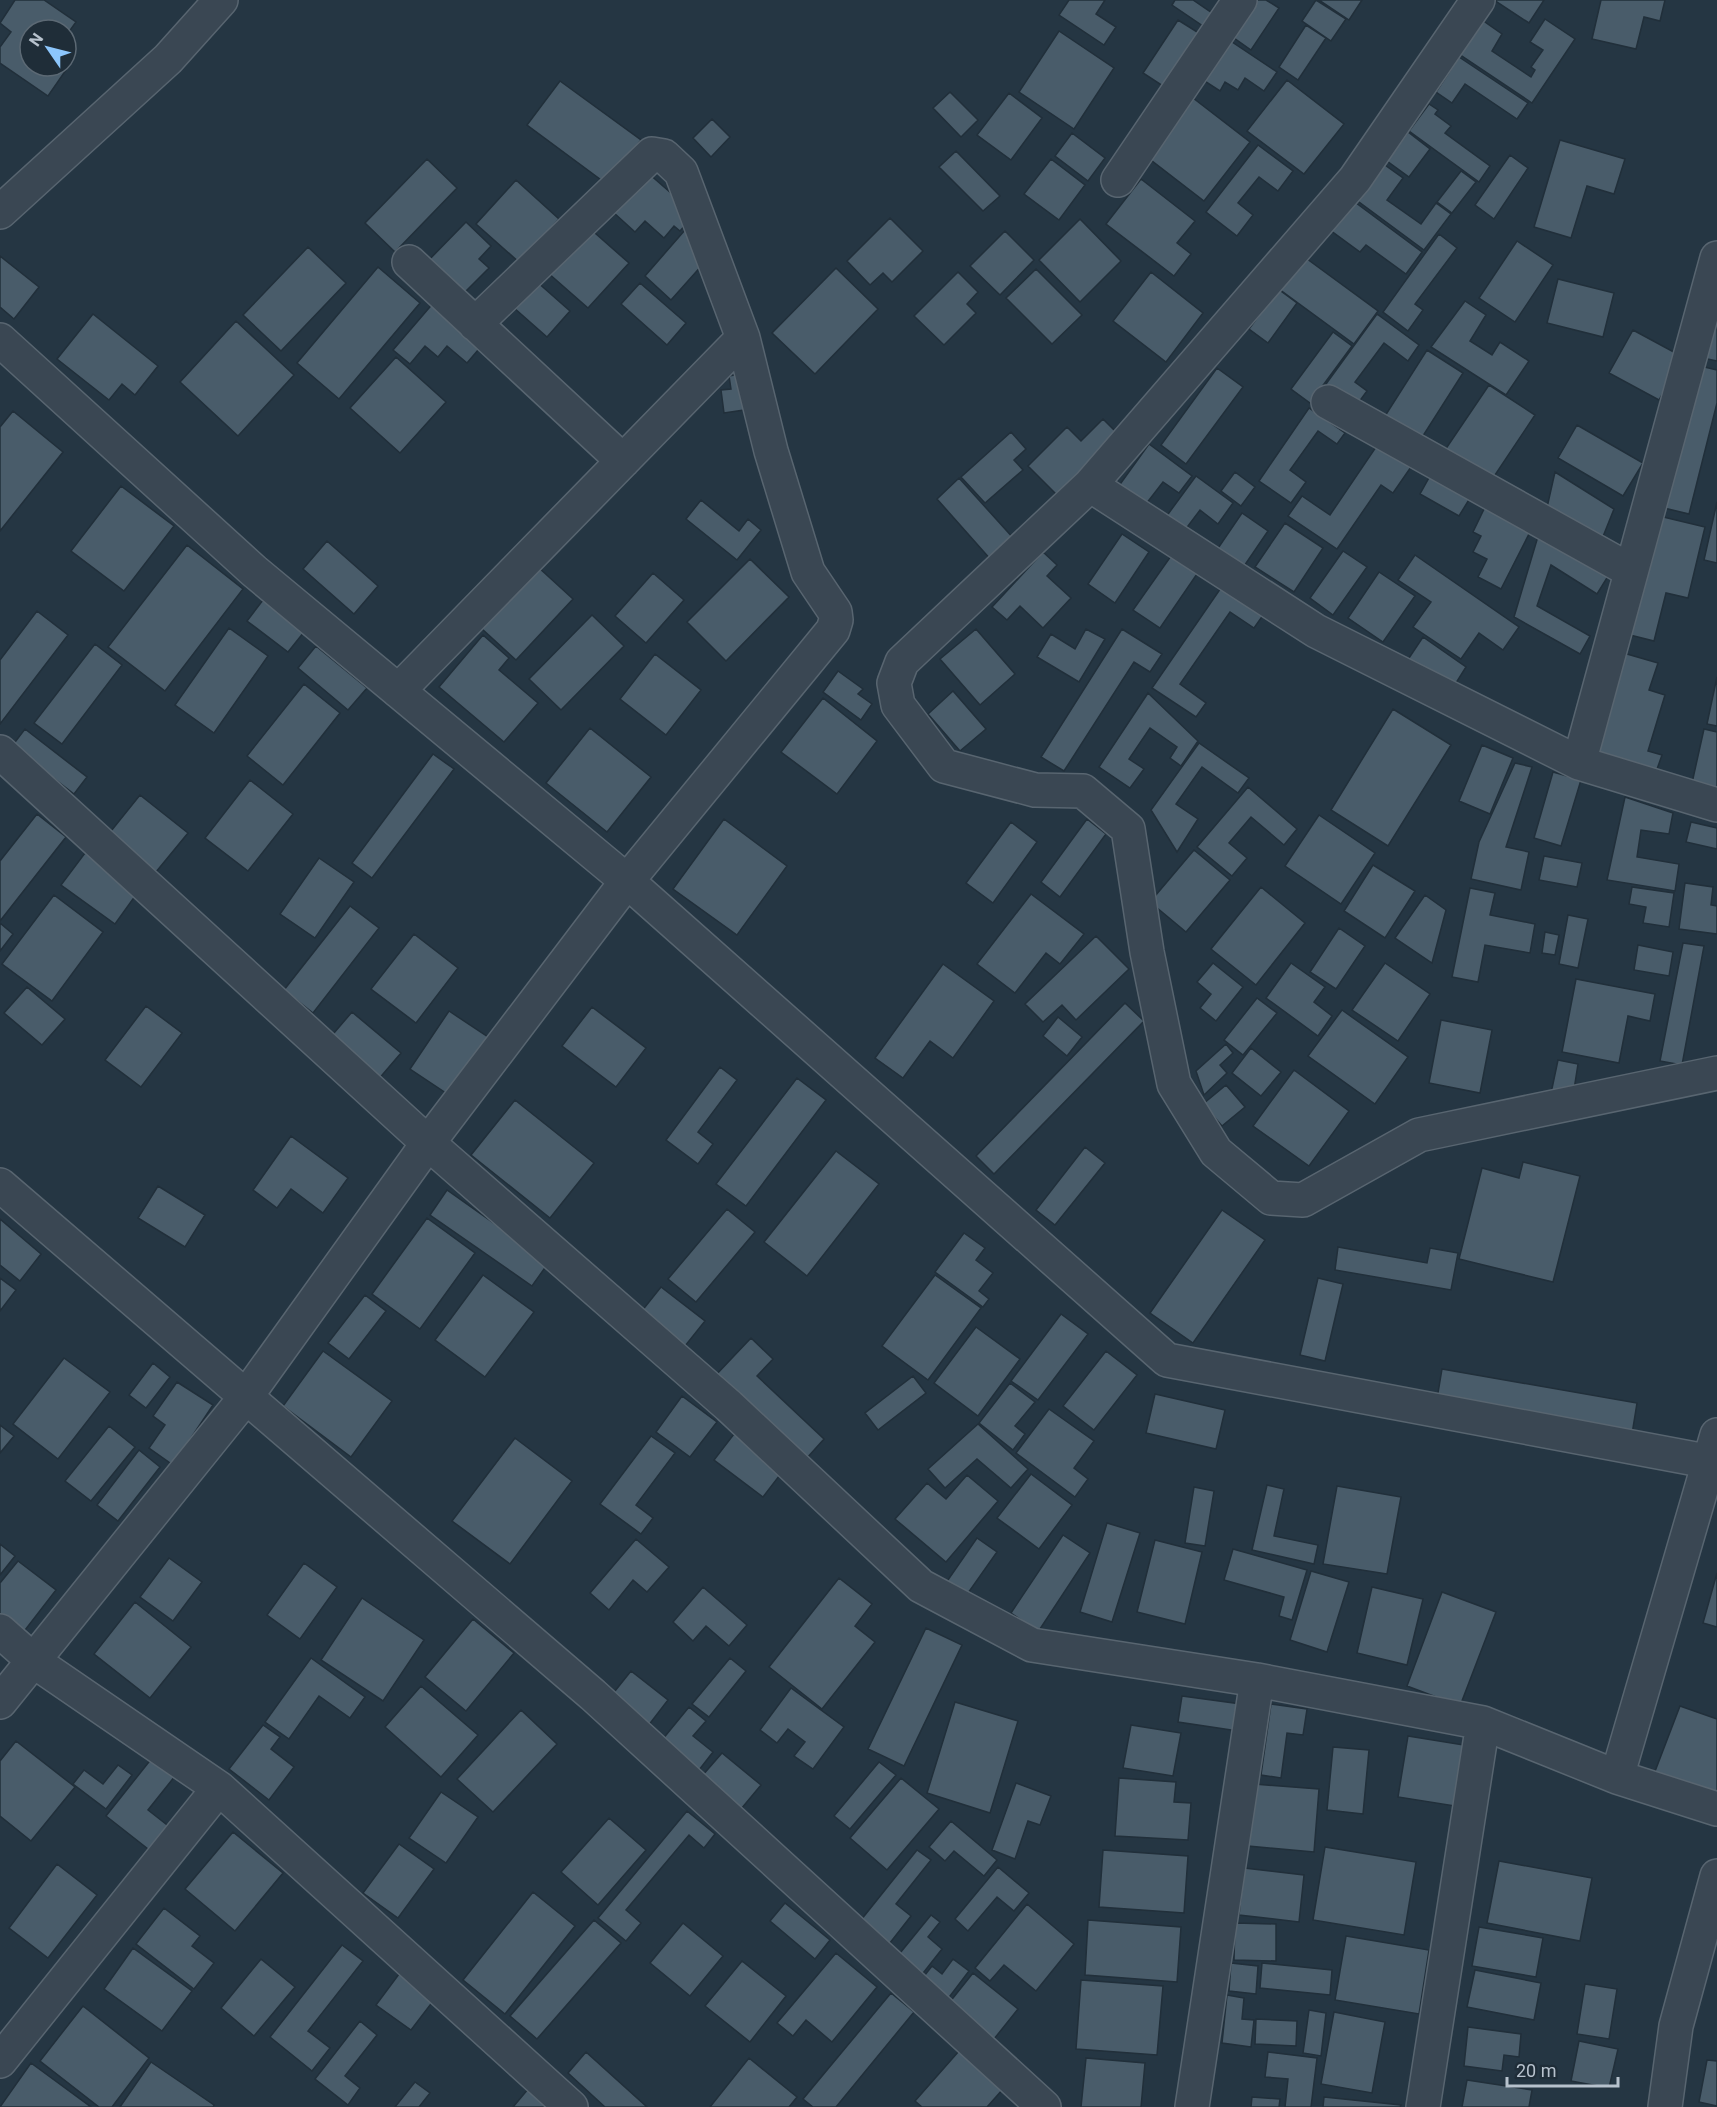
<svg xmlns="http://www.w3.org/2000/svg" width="1717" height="2107" font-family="Roboto,sans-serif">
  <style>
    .building { fill: #495c6a; stroke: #212f3a; stroke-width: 1.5 }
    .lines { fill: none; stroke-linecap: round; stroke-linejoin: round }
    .minor-casing { stroke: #586570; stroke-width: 36 }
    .minor { stroke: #3a4753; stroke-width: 33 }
  </style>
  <rect width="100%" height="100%" fill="#253643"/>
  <path class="building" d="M15,0H44L76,22L66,36V30H30V66H60L66,70L48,96L0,63V47L11,32L0,23Z
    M1069,0H1105L1096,14L1116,27L1104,45L1059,15Z
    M1175,0H1193L1212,13L1203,26L1172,5Z
    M1249,0H1266L1279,8L1251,50L1227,33Z
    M1316,0L1346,19L1331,41L1302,21Z
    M1319,0H1362L1349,20Z
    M1494,0H1544L1529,23Z
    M1601,0H1665L1660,21L1644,17L1636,49L1592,39Z
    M1545,19L1575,39L1532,103L1459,54L1482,20L1502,34L1492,51L1531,77L1535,70L1531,67L1543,50L1530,42Z
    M1178,20L1202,35L1166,88L1143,73Z
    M1306,25L1326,38L1298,80L1279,67Z
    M1059,31L1114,68L1074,129L1019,92Z
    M1229,40L1277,72L1264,91L1245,78L1238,90L1225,82L1220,91L1203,80Z
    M1459,57L1528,103L1517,119L1465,84L1452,103L1436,92Z
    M1287,80L1344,124L1304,174L1247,131Z
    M560,81L641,140L608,185L527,125Z
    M950,92L978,120L961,137L933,108Z
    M1009,93L1042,118L1011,160L977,135Z
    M1193,98L1250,142L1204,201L1147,157Z
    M1429,104L1438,110L1435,114L1451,126L1445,133L1490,166L1479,182L1409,131Z
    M712,119L730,137L711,157L693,138Z
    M1408,132L1430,149L1409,177L1387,161Z
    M1072,133L1105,158L1088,181L1055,156Z
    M1560,140L1625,159L1614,194L1587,186L1571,238L1534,227Z
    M1258,145L1293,171L1278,191L1259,177L1238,203L1253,215L1237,236L1206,212Z
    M956,151L1000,196L983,211L939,167Z
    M1510,155L1528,168L1494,219L1475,205Z
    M427,159L457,188L395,252L365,223Z
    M1051,159L1085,185L1059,220L1024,194Z
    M1382,163L1403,178L1387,200L1421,224L1436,203L1451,214L1424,250L1355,199Z
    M1461,171L1476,182L1452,213L1437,202Z
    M648,173L695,214L680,231L674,226L664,238L645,221L635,232L613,212Z
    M1141,179L1195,221L1177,243L1191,254L1174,276L1106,224Z
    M516,180L559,219L520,263L476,224Z
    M1352,200L1422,252L1406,274L1366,245L1360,252L1330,230Z
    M890,218L923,251L892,282L883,273L870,285L847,261Z
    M1080,219L1121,261L1080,302L1039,260Z
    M466,222L491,246L479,259L489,268L459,298L424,265Z
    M587,226L629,263L588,308L547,272Z
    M685,230L712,254L671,300L645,276Z
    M1005,231L1034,260L1000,295L970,266Z
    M1439,234L1457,248L1415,304L1423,310L1408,331L1383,312Z
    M1517,241L1553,265L1515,322L1479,298Z
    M308,247L346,283L281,351L243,315Z
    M0,256L39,287L14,319L0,307Z
    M1303,256L1378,311L1354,344L1279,289Z
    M378,267L420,303L339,399L297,363Z
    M836,268L878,309L815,374L772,333Z
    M1036,269L1082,315L1052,344L1006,298Z
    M958,272L978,292L967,304L976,313L944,345L914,316Z
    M1151,272L1203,313L1166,362L1113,321Z
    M1558,279L1614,293L1603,337L1547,323Z
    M536,281L570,311L547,337L513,307Z
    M640,283L686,323L667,345L621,304Z
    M1278,289L1297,303L1268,343L1249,329Z
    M435,301L484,343L467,363L447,346L438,357L425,346L410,364L393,350Z
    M1465,301L1486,315L1470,341L1492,355L1500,342L1529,361L1506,395L1431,347Z
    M1717,303V361L1703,358Z
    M93,314L158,366L135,395L122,384L109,400L57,359Z
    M1377,314L1419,345L1408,361L1384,343L1355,382L1367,391L1356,406L1326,384Z
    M236,321L294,375L238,436L180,382Z
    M1633,330L1683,357L1659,400L1609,373Z
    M1333,332L1352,346L1310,403L1291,389Z
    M1427,350L1463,373L1421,439L1385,416Z
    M396,357L446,402L400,453L350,408Z
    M1696,365L1717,370V403L1689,514L1660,507Z
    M1217,368L1243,387L1186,464L1161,445Z
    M740,374L744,410L724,413L721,390L731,389L729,376Z
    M1489,385L1535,415L1491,481L1445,450Z
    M1309,408L1345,433L1337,444L1318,431L1290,470L1306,482L1291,503L1259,481Z
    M13,411L63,452L0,531V427Z
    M1103,419L1125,441L1064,502L1028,466L1067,427L1081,441Z
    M1577,425L1643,463L1623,496L1558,458Z
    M1011,432L1026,449L1014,460L1023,470L985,503L961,477Z
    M1149,444L1192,476L1179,493L1163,482L1139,513L1113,494Z
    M1378,444L1411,467L1393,493L1381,485L1337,549L1288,516L1302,496L1330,515Z
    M1235,472L1255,487L1241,506L1221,491Z
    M1555,472L1614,509L1600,544L1546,512Z
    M1196,476L1233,503L1218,524L1200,510L1182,534L1163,521Z
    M1430,476L1470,498L1459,516L1420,494Z
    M959,478L1015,540L992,561L937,499Z
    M121,486L174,526L124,591L71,551Z
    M701,500L739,531L748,519L761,530L737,560L686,519Z
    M1717,502V563L1704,560Z
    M1485,507L1531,530L1501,589L1478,577L1487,559L1473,552L1481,536L1473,532Z
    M1242,513L1268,531L1238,575L1212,557Z
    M1655,515L1705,527L1688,598L1666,593L1654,641L1626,634Z
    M1285,523L1323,548L1294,592L1255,567Z
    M1539,533L1610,573L1597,594L1551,565L1537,606L1590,636L1580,654L1514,617Z
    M1122,534L1149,552L1115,603L1088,584Z
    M327,541L378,586L354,614L303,569Z
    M187,545L243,589L165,691L108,647Z
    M1343,551L1367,567L1333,615L1310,598Z
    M1043,552L1057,565L1047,576L1071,598L1043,628L1020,606L1007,620L992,607Z
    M1415,555L1519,627L1503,650L1479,633L1461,659L1413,627L1431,602L1398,580Z
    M1171,556L1197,574L1160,628L1133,610Z
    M750,559L789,597L726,661L687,622Z
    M538,567L573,599L516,660L481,628Z
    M1379,572L1415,596L1383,642L1348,618Z
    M653,573L684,600L646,643L615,616Z
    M1225,582L1266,611L1254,628L1230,612L1180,684L1206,703L1196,717L1152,688Z
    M263,600L304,632L288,652L247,621Z
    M37,611L68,635L0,724V660Z
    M592,615L624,646L561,710L529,679Z
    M229,628L268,656L214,733L175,705Z
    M976,629L1015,674L980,705L940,659Z
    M1086,629L1105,639L1079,682L1037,657L1051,634L1075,649Z
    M1122,629L1162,654L1150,672L1134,662L1064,771L1041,757Z
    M483,635L509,658L499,670L538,703L504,742L439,687Z
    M1423,637L1466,667L1451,691L1407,661Z
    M95,644L122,665L62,744L34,723Z
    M316,646L367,688L348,710L298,668Z
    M1620,652L1658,663L1649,690L1665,695L1648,751L1662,755L1656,772L1589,751Z
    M655,654L701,690L666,735L620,699Z
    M838,671L863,689L858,694L872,704L861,720L823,692Z
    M1717,677V726L1707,724Z
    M304,684L340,713L283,785L247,756Z
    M953,691L986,729L960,751L928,714Z
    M1148,693L1198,741L1181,766L1170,758L1177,747L1150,728L1129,759L1144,769L1130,788L1099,767Z
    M823,698L877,741L837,794L781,752Z
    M1393,709L1451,745L1388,846L1331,810Z
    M590,728L651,777L607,832L546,783Z
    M25,729L87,777L74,794L12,746Z
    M1704,729L1717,732V798L1690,792Z
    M1199,743L1249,778L1238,793L1202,767L1176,804L1198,819L1177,852L1151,810Z
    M1482,745L1513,758L1490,814L1459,801Z
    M433,754L454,769L372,878L352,863Z
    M1515,763L1532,767L1506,847L1529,852L1521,890L1471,879L1479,842Z
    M1553,772L1581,780L1561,846L1534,838Z
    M250,780L293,814L248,871L205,838Z
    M1248,787L1297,829L1284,845L1251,817L1229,843L1247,858L1232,876L1197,847Z
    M140,795L188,833L151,878L103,841Z
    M1625,797L1673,813L1669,834L1641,830L1637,857L1679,864L1675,891L1607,880Z
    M37,814L66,837L0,921V861Z
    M1319,815L1375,853L1341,904L1285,866Z
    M724,819L787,866L737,935L673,889Z
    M1087,819L1106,834L1060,897L1041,882Z
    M1011,822L1037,842L993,903L966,883Z
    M1691,822L1717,828V849L1686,842Z
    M1194,850L1230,880L1186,932L1150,902Z
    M85,853L138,892L115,924L61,885Z
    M1544,856L1582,863L1577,887L1539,880Z
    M319,858L354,882L315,938L280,914Z
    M1373,865L1415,891L1385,938L1344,911Z
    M1685,883L1713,887L1711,905L1717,906V934L1679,929Z
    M1261,887L1305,923L1256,985L1211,949Z
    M1632,887L1674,893L1669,927L1643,923L1646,907L1629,904Z
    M1470,888L1495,893L1490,915L1535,924L1530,953L1485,945L1478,982L1452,977Z
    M1031,894L1084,934L1060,964L1046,953L1015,993L977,964Z
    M54,895L103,932L52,1001L2,964Z
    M1425,895L1446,910L1432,963L1395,938Z
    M350,906L379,928L313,1013L284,990Z
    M1568,915L1588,919L1578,968L1559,964Z
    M0,923L13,934L0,951Z
    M1339,928L1365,946L1336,989L1310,972Z
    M1545,932L1559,935L1555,955L1542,953Z
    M414,934L458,968L416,1023L371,989Z
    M1096,936L1129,969L1076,1020L1062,1005L1043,1022L1025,1004Z
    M1683,943L1704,946L1682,1065L1660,1061Z
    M1638,945L1673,952L1669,976L1634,970Z
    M1213,963L1243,987L1216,1021L1200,1008L1211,994L1197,982Z
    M1291,963L1325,987L1314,1002L1332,1016L1318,1036L1266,998Z
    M1385,963L1430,994L1398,1041L1352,1010Z
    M943,964L994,1001L953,1058L930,1041L903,1078L875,1058Z
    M1576,979L1655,994L1650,1021L1628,1016L1619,1063L1562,1052Z
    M27,987L65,1019L42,1045L4,1013Z
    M1257,998L1277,1013L1243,1055L1224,1040Z
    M1125,1003L1144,1021L994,1174L976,1156Z
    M146,1006L182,1033L141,1087L105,1060Z
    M592,1007L646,1048L616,1087L562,1046Z
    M1342,1010L1408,1057L1375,1104L1308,1056Z
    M449,1011L491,1039L452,1097L410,1069Z
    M352,1012L401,1053L377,1081L328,1040Z
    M1058,1017L1082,1037L1067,1056L1043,1036Z
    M1441,1020L1492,1030L1480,1093L1429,1083Z
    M1226,1044L1233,1053L1220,1065L1227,1073L1204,1095L1196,1071Z
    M1251,1048L1281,1072L1261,1096L1232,1073Z
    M1558,1060L1578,1064L1573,1096L1550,1098Z
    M720,1067L737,1080L698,1132L713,1144L698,1164L666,1140Z
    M1294,1070L1349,1111L1309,1166L1253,1126Z
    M797,1078L826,1100L746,1206L716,1184Z
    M1226,1085L1245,1107L1222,1126L1203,1104Z
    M515,1100L594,1163L550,1218L471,1155Z
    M291,1136L348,1178L323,1213L291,1189L277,1208L253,1190Z
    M1085,1147L1105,1163L1055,1225L1036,1210Z
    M836,1151L879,1184L807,1276L764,1242Z
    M1523,1162L1580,1176L1553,1282L1459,1259L1482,1168L1519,1178Z
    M158,1186L205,1215L185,1247L138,1218Z
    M447,1190L549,1262L532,1286L430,1215Z
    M727,1209L755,1232L696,1302L668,1279Z
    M1222,1210L1265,1240L1193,1343L1150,1313Z
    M427,1218L475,1253L420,1329L372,1294Z
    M0,1219L41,1254L20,1281L0,1265Z
    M964,1233L985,1248L976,1260L993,1273L979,1291L989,1299L983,1307L935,1272Z
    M1338,1247L1427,1263L1430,1248L1458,1253L1451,1290L1335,1270Z
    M483,1275L534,1312L485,1377L435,1340Z
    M935,1275L981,1308L928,1380L882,1346Z
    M0,1278L16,1290L0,1311Z
    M1318,1278L1343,1284L1325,1361L1300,1355Z
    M661,1287L705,1321L685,1346L641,1312Z
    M365,1295L386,1311L349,1359L328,1343Z
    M1061,1314L1088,1334L1038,1400L1011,1381Z
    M976,1327L1020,1359L978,1416L934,1383Z
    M751,1338L773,1359L757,1376L824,1439L806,1459L715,1376Z
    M323,1351L392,1401L351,1457L283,1406Z
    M1106,1351L1137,1375L1094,1430L1063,1406Z
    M64,1358L110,1392L58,1459L13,1424Z
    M153,1363L170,1377L146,1408L129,1395Z
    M1442,1369L1637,1403L1632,1434L1437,1399Z
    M913,1376L926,1393L878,1430L865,1413Z
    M177,1382L213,1405L173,1465L149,1448L165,1425L153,1416Z
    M1010,1383L1035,1402L1015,1426L1025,1434L1013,1450L979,1423Z
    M1155,1394L1225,1410L1216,1449L1146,1433Z
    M682,1396L717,1422L690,1457L656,1432Z
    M1049,1409L1094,1441L1074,1468L1088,1479L1075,1497L1016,1453Z
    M978,1424L1028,1469L1011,1488L977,1459L945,1488L928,1469Z
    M0,1425L14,1436L0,1453Z
    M109,1426L135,1447L91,1501L65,1481Z
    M734,1434L783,1471L763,1497L714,1460Z
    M651,1436L675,1453L636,1505L653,1518L641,1534L600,1504Z
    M515,1438L572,1481L510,1564L452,1521Z
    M139,1450L160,1467L118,1521L97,1505Z
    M1031,1474L1072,1505L1039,1549L997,1518Z
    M967,1475L998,1501L946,1562L895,1519L927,1483L946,1499Z
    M1267,1485L1284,1489L1274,1536L1318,1545L1314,1564L1252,1550Z
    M1337,1486L1401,1497L1387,1574L1323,1564Z
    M1194,1487L1214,1491L1205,1546L1185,1543Z
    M1107,1523L1140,1533L1112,1622L1080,1612Z
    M1063,1535L1090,1553L1038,1632L1011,1613Z
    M977,1538L997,1552L961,1603L941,1590Z
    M636,1539L669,1567L647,1592L633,1580L609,1610L590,1593Z
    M1155,1540L1202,1552L1185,1624L1137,1612Z
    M0,1544L15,1556L0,1575Z
    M1233,1549L1307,1570L1292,1620L1279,1616L1284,1597L1224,1580Z
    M169,1558L202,1582L173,1621L140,1597Z
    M18,1561L56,1590L22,1634L0,1617V1583Z
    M304,1563L337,1587L300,1639L267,1615Z
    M1311,1571L1349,1582L1327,1652L1290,1640Z
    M1717,1573V1627L1703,1623Z
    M839,1578L872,1604L855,1626L875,1642L822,1709L769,1667Z
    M703,1587L747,1625L729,1646L706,1626L693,1641L673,1622Z
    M1372,1587L1423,1599L1407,1665L1357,1653Z
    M1442,1592L1496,1612L1460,1706L1407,1686Z
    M362,1598L424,1640L383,1701L321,1660Z
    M135,1602L191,1647L150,1698L94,1654Z
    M473,1619L514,1653L466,1711L425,1677Z
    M926,1628L962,1645L904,1766L868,1749Z
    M311,1658L365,1697L350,1718L319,1696L289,1739L265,1722Z
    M730,1658L746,1671L709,1717L692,1704Z
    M631,1671L668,1700L648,1726L611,1696Z
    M421,1686L478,1735L441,1777L385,1727Z
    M791,1688L844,1727L813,1769L794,1756L805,1742L788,1729L777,1743L760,1730Z
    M1182,1696L1241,1704L1238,1731L1178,1722Z
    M955,1702L1018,1721L990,1813L927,1793Z
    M1271,1704L1307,1709L1303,1735L1287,1733L1281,1778L1261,1775Z
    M1680,1706L1717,1719V1798L1654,1774Z
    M689,1707L706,1721L693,1736L713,1752L699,1770L662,1740Z
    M521,1710L557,1744L493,1812L457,1779Z
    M263,1725L280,1737L271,1749L294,1767L269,1800L229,1769Z
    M1131,1725L1181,1733L1173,1776L1123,1768Z
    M1408,1736L1470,1746L1461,1807L1398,1797Z
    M16,1741L75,1787L31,1841L0,1816V1761Z
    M1333,1747L1369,1750L1363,1814L1327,1810Z
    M156,1753L179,1771L148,1810L176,1832L157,1856L106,1816Z
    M722,1753L761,1785L741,1809L702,1776Z
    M879,1762L896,1775L850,1829L834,1816Z
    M118,1765L132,1775L106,1809L73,1784L84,1770L103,1784Z
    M901,1778L939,1809L887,1870L850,1838Z
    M1119,1778L1176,1782L1174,1802L1191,1803L1188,1840L1115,1836Z
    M1016,1783L1051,1796L1040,1825L1028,1821L1015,1859L992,1850Z
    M1254,1784L1319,1789L1314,1852L1248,1846Z
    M441,1792L478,1817L446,1863L409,1838Z
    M687,1811L715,1834L704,1848L689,1835L626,1910L641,1923L626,1941L598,1918Z
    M609,1818L646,1850L598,1905L561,1872Z
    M951,1821L997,1860L984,1876L954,1851L945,1861L929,1847Z
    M233,1832L283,1873L235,1931L185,1889Z
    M399,1844L434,1869L398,1918L363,1893Z
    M1325,1847L1416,1862L1404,1935L1313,1920Z
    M917,1850L931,1860L896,1904L911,1916L886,1948L857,1925Z
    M1103,1850L1188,1856L1184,1913L1099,1907Z
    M1499,1861L1592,1878L1580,1941L1487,1923Z
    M57,1864L97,1895L48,1958L9,1928Z
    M998,1867L1029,1893L1014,1911L997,1897L968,1931L955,1919Z
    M1244,1868L1304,1875L1299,1922L1239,1915Z
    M533,1892L575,1926L505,2014L463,1980Z
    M785,1903L830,1940L815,1959L770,1921Z
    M1027,1904L1074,1944L1036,1991L1004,1965L990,1981L975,1968Z
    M164,1908L200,1936L192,1946L214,1963L194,1989L136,1944Z
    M931,1915L940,1922L928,1937L942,1949L920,1977L896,1958Z
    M594,1920L621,1943L537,2039L510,2016Z
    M1088,1920L1181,1927L1177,1982L1085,1975Z
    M683,1923L723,1956L690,1996L650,1963Z
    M1235,1923L1276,1924V1961L1234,1960Z
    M1479,1927L1543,1938L1536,1977L1472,1966Z
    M1346,1936L1429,1950L1419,2014L1335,2000Z
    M342,1945L363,1961L308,2031L330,2048L312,2071L270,2037Z
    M133,1948L192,1991L162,2031L104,1989Z
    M836,1953L877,1987L832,2042L806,2020L793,2036L777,2023Z
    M261,1959L295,1987L254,2036L221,2008Z
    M953,1959L969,1971L947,2000L921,1980L932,1966L942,1974Z
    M742,1961L786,1996L750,2042L705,2006Z
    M1231,1963L1258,1966L1256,1994L1229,1991Z
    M1262,1963L1332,1970L1330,1995L1260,1988Z
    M402,1970L437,1996L411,2030L376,2005Z
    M1475,1970L1541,1983L1534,2020L1467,2007Z
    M973,1973L1018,2009L994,2039L949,2003Z
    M1081,1980L1163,1986L1157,2055L1076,2049Z
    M1585,1984L1617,1989L1609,2039L1577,2034Z
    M891,1993L914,2012L836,2107H813L803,2099Z
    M1227,1995L1244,1998L1242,2019L1254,2020L1251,2047L1222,2043Z
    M83,2006L149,2058L112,2107H99L40,2061Z
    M1309,2010L1326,2013L1321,2056L1303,2053Z
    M1334,2012L1385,2022L1372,2093L1321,2084Z
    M1256,2019L1297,2021L1296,2046L1255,2044Z
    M360,2021L377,2035L345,2076L360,2088L348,2105L315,2079Z
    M1468,2027L1521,2034L1519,2057L1504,2055L1502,2071L1464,2066Z
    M1579,2041L1618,2049L1609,2088L1571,2081Z
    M959,2051L1003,2089L987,2107H922L915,2101Z
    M586,2052L647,2107H605L568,2073Z
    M1268,2052L1317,2058L1311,2107H1285L1288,2079L1265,2077Z
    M749,2058L797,2097L789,2107H710Z
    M1086,2058L1145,2063L1141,2107H1081Z
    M1707,2060L1717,2061V2106L1699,2102Z
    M151,2062L214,2105L213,2107H120Z
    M31,2063L91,2107H0Z
    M1467,2080L1532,2090L1529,2107H1462Z
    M415,2082L430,2093L419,2107H395Z
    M529,2088L548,2107H513Z
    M1252,2097L1280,2099L1279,2107H1251Z
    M1324,2097L1401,2105L1400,2107H1323Z"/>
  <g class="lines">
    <defs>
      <path id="minor" d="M1478,0L1355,179L1090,485L1316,631L1579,763L1717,805
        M1118,180L1240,0
        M0,212L168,59L221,0
        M409,262L623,461
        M0,340L254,571L627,881L1167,1360L1717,1463
        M1328,402L1631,571
        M1090,485L902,662L894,683L898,705L944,766L1035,790L1083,791L1128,829L1147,952L1174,1084L1216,1152L1271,1198L1303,1200L1419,1135L1717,1073
        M398,691L743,338
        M0,752L428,1143L729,1406L921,1586L1032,1645L1257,1680L1483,1723L1617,1777L1717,1809
        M1579,763L1717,258
        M0,1185L593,1695L1044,2107
        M0,1631L35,1662L219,1788L571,2107
        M0,1702L245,1398L428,1143L627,881L833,630L836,620L835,612L808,572L771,451L743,338L681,172L664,156L652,154L475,324
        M1617,1777L1717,1435
        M0,2061L219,1788
        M1192,2107L1257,1680
        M1423,2107L1483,1723
        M1665,2107L1676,2026L1717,1876"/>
    </defs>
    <use href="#minor" class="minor-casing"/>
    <use href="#minor" class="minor"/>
  </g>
  <g transform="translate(48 48) rotate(305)"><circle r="28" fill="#1f2d38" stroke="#5c6974" stroke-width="1.5"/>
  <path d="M0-4.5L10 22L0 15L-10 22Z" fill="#8cc6fc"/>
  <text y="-9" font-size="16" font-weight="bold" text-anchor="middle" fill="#b7c2cd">N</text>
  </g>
  <path d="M1507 2077v9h111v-9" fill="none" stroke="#b7c2cd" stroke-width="3"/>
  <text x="1516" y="2077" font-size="18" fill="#b7c2cd" stroke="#1f2d38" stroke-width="4.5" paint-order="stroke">20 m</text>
</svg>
